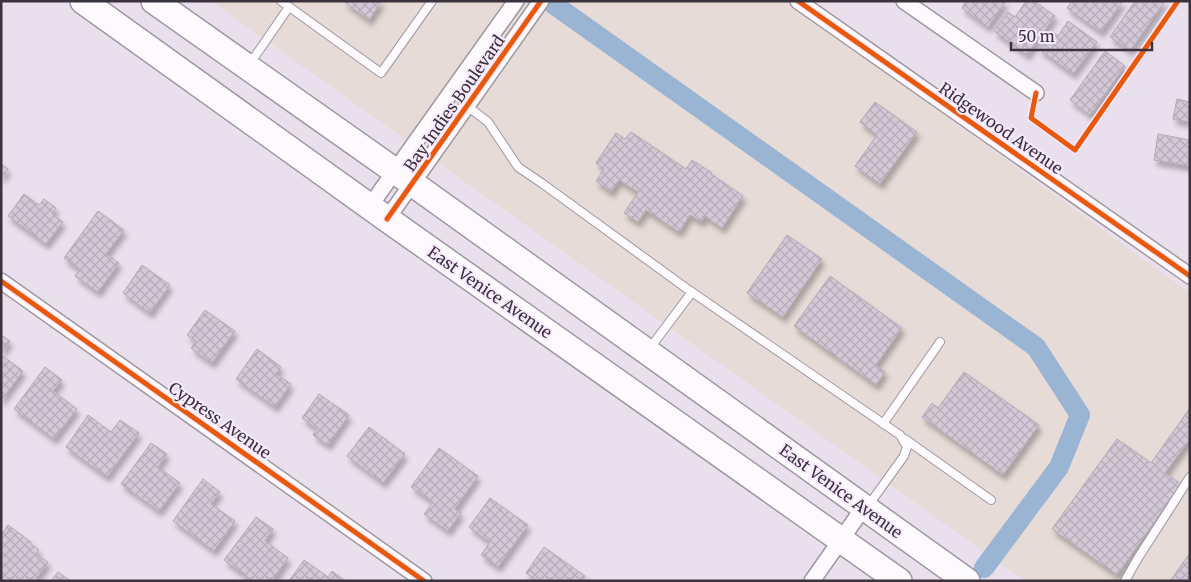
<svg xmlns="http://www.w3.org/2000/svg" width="1191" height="582" font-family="Merriweather,serif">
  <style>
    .commercial { fill: #e6dbd6 }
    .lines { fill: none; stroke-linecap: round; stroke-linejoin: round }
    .canal { stroke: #9ab4d4; stroke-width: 20 }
    .building { fill: url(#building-cross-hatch); stroke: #b1aab4; filter: url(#shadow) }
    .service-casing { stroke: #9f97a1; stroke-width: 10 }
    .minor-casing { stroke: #9f97a1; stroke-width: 18 }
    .primary-casing { stroke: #9f97a1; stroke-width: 28 }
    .service { stroke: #fcfafc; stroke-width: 8 }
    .minor { stroke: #fcfafc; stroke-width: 15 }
    .primary { stroke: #fcfafc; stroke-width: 25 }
    .cycleway-casing { stroke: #f9e9fd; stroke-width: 8 }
    .cycleway { stroke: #e8590c; stroke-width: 5 }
    .labels { text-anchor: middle; stroke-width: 4; stroke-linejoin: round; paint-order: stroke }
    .street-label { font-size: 16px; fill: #3a323c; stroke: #f9e9fd }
  </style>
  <defs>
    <pattern id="building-cross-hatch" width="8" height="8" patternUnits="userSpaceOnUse" patternTransform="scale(1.25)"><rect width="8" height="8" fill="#d3c8d6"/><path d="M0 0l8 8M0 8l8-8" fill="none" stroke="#b6acb9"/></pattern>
    <filter id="shadow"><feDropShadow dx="3" dy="5.5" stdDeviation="2.5" flood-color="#0004"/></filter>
  </defs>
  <rect width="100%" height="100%" fill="#eae0ed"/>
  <path class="commercial" d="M211,1H787L1190,293V581H1025Z"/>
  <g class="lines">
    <path class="canal" d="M549,1L1036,347L1080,415L1059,467L984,568"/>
  </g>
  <path class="building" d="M343,1H382L369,20Z
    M966,1H1006L988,27L962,8Z
    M1026,1H1034L1055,16L1027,55L994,31L1008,12L1015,17Z
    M1072,1H1123L1101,32L1067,8Z
    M1135,1H1165L1130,51L1110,37Z
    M1068,21L1097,42L1073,74L1039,49L1052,31L1058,36Z
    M1105,51L1125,66L1090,115L1070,100Z
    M1177,99L1190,102V122L1173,119Z
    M875,102L917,132L880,184L855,166L877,135L860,122Z
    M631,132L686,169L692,160L712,173L711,174L743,196L722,228L705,216L701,222L690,215L679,232L646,210L638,222L624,213L638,192L619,180L611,192L596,181L604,169L596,163L616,133L625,139Z
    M1158,134L1190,140V166L1154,160Z
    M1,164L8,169L1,178Z
    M24,194L39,205L44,199L56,208L52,214L63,222L46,244L8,216Z
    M98,211L124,230L106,254L119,263L98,292L75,276L80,270L64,258Z
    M787,235L822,259L783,317L747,293Z
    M142,265L170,285L150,313L123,293Z
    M830,276L902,328L876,365L885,372L876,385L794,326Z
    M205,310L235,331L212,363L191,348L196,341L187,335Z
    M1,335L10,341L1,353Z
    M257,349L281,367L276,374L291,384L275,407L236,379Z
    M1,355L23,371L1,401Z
    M45,367L62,380L53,391L77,409L54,439L14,409Z
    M964,372L1039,425L1003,475L922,417L932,403L938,408Z
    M319,394L349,415L328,445L313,435L317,429L302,418Z
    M1190,408V439L1165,473L1181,484L1117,575L1052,529L1117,439L1151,463Z
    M88,415L111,432L120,420L139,433L107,477L66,447Z
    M369,427L405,454L383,483L347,456Z
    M151,443L167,454L158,467L180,483L159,511L121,484Z
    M439,448L478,476L455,509L461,513L448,531L424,514L433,502L411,487Z
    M203,479L220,492L211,504L235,521L214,551L173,521Z
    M490,498L528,525L498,567L481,555L490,542L469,527Z
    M256,517L273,529L265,541L288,558L272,581H253L224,560Z
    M8,525L31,542L30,543L39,550L36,554L48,562L35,581H1V535Z
    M544,547L585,576L581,581H537L526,573Z
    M1190,553V581H1170Z
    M304,560L328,577L332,571L345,581H289Z
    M58,572L69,580V581H51Z"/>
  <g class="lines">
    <defs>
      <path id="service" d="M281,1L381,73L432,1
        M249,65L289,7
        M467,106L488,122L518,167L543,184L686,288L900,435L907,447L904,456L868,506
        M650,348L692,292
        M883,424L940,342
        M905,439L991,500
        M1125,581L1138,558L1190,477"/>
      <path id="minor" d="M798,1L1190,276
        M904,1L1036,93
        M370,206L516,1
        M387,219L541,1
        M1,281L424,581
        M812,581L864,507"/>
      <path id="primary" d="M83,1L387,219L899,581
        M154,1L395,171L967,581"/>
    </defs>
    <use href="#service" class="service-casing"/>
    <use href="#minor" class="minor-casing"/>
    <use href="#primary" class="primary-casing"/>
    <use href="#service" class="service"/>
    <use href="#minor" class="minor"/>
    <use href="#primary" class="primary"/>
    <defs>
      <path id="cycleway" d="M798,1L1190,276
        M1036,93L1031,118L1075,150L1178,1
        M387,219L541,1
        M1,281L424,581"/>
    </defs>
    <use href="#cycleway" class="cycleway-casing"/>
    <use href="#cycleway" class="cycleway"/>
  </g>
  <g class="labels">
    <g class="street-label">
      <text transform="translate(454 103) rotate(-55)" y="6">Bay Indies Boulevard</text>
      <text transform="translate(1001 128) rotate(35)" y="6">Ridgewood Avenue</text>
      <text transform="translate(490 292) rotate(35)" y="6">East Venice Avenue</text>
      <text transform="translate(220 420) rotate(35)" y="6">Cypress Avenue</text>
      <text transform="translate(841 491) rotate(36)" y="6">East Venice Avenue</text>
    </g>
  </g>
  <rect width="1191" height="582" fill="none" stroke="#3a323c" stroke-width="5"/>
  <path d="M1011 42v8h141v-8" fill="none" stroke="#3a323c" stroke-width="2.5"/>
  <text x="1018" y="42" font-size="15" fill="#3a323c" stroke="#f9e9fd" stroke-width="4" paint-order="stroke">50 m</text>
</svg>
